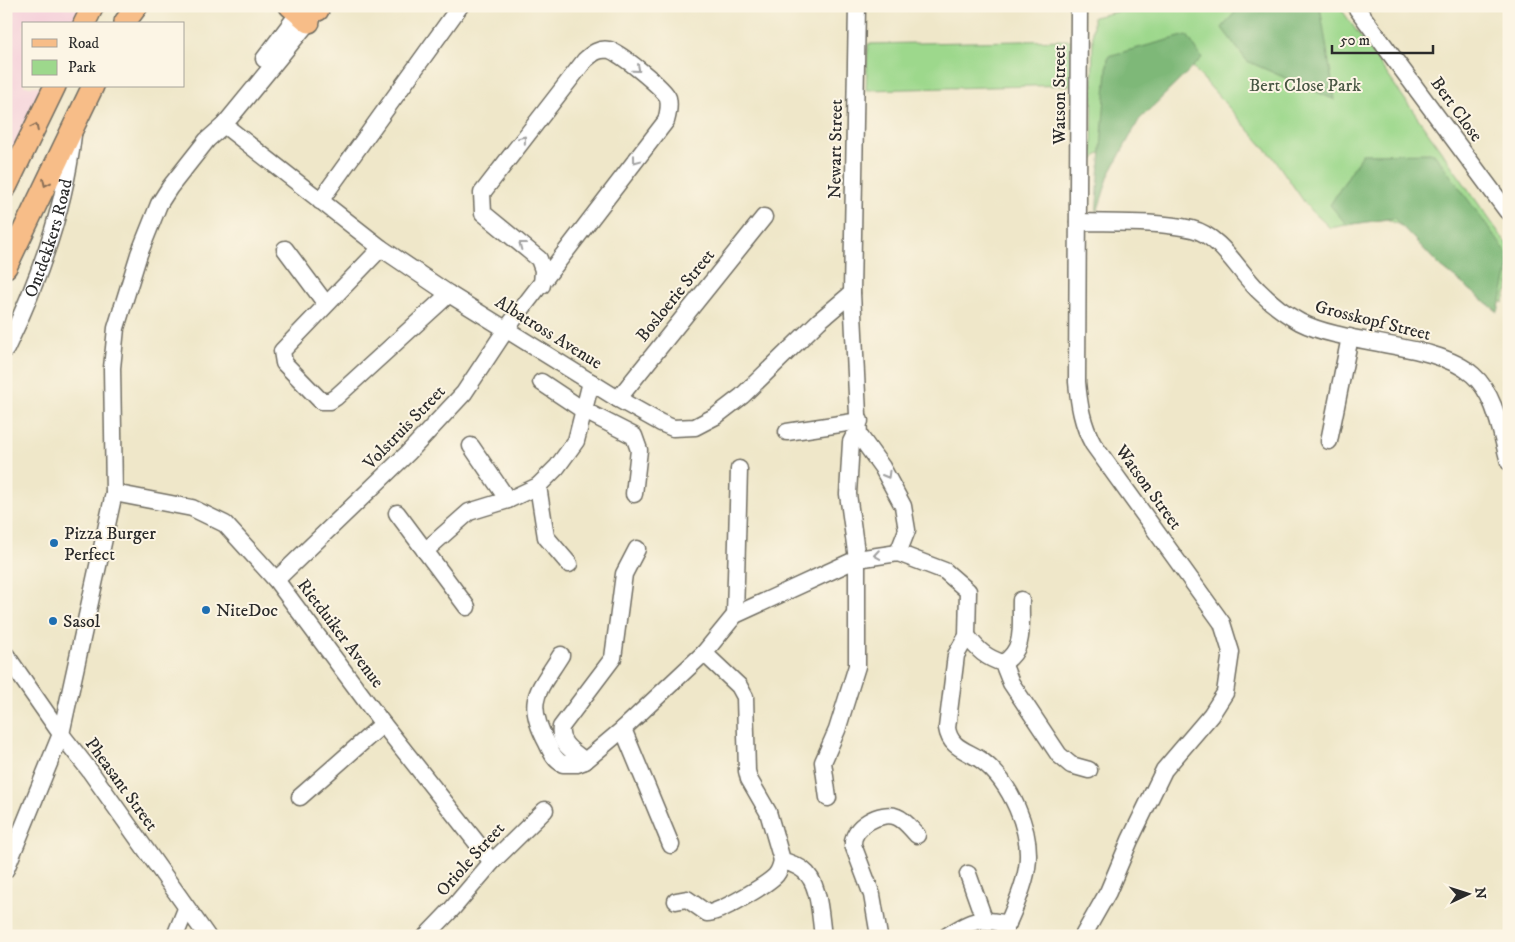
<svg xmlns="http://www.w3.org/2000/svg" width="1515" height="942" font-family="'IM FELL DW Pica',serif">
  <style>
    .built { fill: #f5cfda }
    .green { fill: #9dd88c; stroke: #64825c }
    .forest { fill: #7eb878; stroke: #547252 }
    .lines { fill: none; stroke-linecap: round; stroke-linejoin: round }
    .minor-casing { stroke: #706d62; stroke-width: 19 }
    .major-casing { stroke: #706d62; stroke-width: 24 }
    .minor { stroke: #fff; stroke-width: 16 }
    .major { stroke: #f7bd88; stroke-width: 21 }
    .oneway { stroke: #a0a0a0 }
    .oneway2 { stroke: #876d55 }
    .poi-dot { fill: #1f6fb2; stroke: #fcf5e5; stroke-width: 2 }
    .labels { text-anchor: middle; stroke-width: 4; stroke-linejoin: round; paint-order: stroke }
    .park-label { font-size: 18px; fill: #485643; stroke: #fcf5e5 }
    .street-label { font-size: 18px; fill: #2b2b2b; stroke: #fcf5e5 }
    .poi-label { font-size: 18px; fill: #2b2b2b; stroke: #fcf5e5; text-anchor: start }
  </style>
  <rect width="100%" height="100%" fill="#fcf5e5"/>
  <filter id="ink" filterUnits="userSpaceOnUse"><feTurbulence type="fractalNoise" baseFrequency=".02" numOctaves="2"/><feDisplacementMap in="SourceGraphic" scale="10" xChannelSelector="R" yChannelSelector="G"/><feConvolveMatrix kernelMatrix="1 2 1 2 8 2 1 2 1" color-interpolation-filters="sRGB"/></filter>
  <filter id="wash" filterUnits="userSpaceOnUse"><feTurbulence type="fractalNoise" baseFrequency=".0096" numOctaves="4" result="noise"/><feDisplacementMap in="SourceGraphic" scale="20" xChannelSelector="R" yChannelSelector="G"/><feGaussianBlur stdDeviation="1.12" result="paint"/><feColorMatrix in="noise" values="0 0 0 0 0 0 0 0 0 0 0 0 0 0 0 0 0 1.4 0 .05"/><feComposite in="paint" operator="in"/></filter>
  <g filter="url(#wash)">
    <rect width="100%" height="100%" fill="#efe7c9"/>
    <path class="built" d="M6,6H85L76,24H24V86H45L6,166Z"/>
    <path class="green" d="M1144,6H1189L1229,10L1232,6H1339L1509,247V286L1503,303L1444,247L1385,218L1330,228L1307,206L1273,157L1189,63L1092,161L1093,17Z
      M1071,40L1072,85L866,90L868,44Z"/>
    <path class="forest" d="M1240,6H1320L1335,100L1247,61L1222,28Z
      M1187,35L1202,58L1139,120L1109,175L1096,216L1108,56Z
      M1434,153L1509,256V266L1498,312L1440,266L1394,218L1347,225L1330,205L1362,154Z"/>
  </g>
  <g filter="url(#ink)">
    <g class="lines">
      <defs>
        <g id="minor">
          <path d="M857,6L852,293L859,435L882,467L903,506L907,530L898,553"/>
          <path d="M1079,6L1077,382C1079,404 1082,424 1093,444L1222,623L1231,652L1225,693L1211,715L1164,770L1130,840L1108,892L1083,936"/>
          <path d="M1355,6L1507,211"/>
          <path d="M264,59L304,6"/>
          <path d="M224,125L381,248L449,294L618,399L661,423L673,428L695,427L716,416L742,396L819,321L852,293"/>
          <path d="M320,201L460,6"/>
          <path d="M1078,222C1114,223 1157,221 1192,229C1221,236 1238,271 1258,290C1270,302 1285,314 1300,322C1347,346 1436,342 1473,375C1496,395 1501,434 1509,462"/>
          <path d="M381,248L282,351L284,363L321,401H330L336,397L449,294"/>
          <path d="M285,249L326,304"/>
          <path id="s1" d="M6,349C38,282 65,209 73,135"/>
          <path d="M541,382L583,410L634,436L639,450L634,494"/>
          <path d="M618,399L764,217"/>
          <path d="M787,432L860,421"/>
          <path d="M1329,441L1350,337"/>
          <path d="M471,446L508,500"/>
          <path d="M538,486L546,537L569,564"/>
          <path d="M114,493L192,508L225,524L276,580L383,724L492,862"/>
          <path d="M397,513L467,607"/>
          <path d="M425,551L469,512L508,500L538,486L557,467L576,441L591,382"/>
          <path d="M276,580L408,453L464,393L507,328L666,121C668,114 670,106 668,98C665,89 618,51 609,50C598,48 592,54 585,60L482,193L483,213L539,259L543,270L542,285"/>
          <path d="M735,615L739,469"/>
          <path d="M967,636C978,650 986,658 1003,663C1026,649 1020,625 1021,600"/>
          <path d="M704,653L735,615L857,559L898,553L945,571L968,591L967,636L956,655L947,728C950,748 966,750 981,760C1010,781 1033,831 1027,868C1024,888 1011,917 1002,936"/>
          <path d="M6,655L61,734L90,771L207,936"/>
          <path d="M561,655C538,692 524,700 547,743C551,751 554,760 563,764H577L585,761L623,729L704,653L739,686L745,697L747,771L749,779L768,812L782,860C789,863 797,865 803,870C820,882 820,917 823,936"/>
          <path d="M1003,663L1011,683L1059,755L1071,765L1089,770"/>
          <path d="M623,729L671,845"/>
          <path d="M585,761C574,752 558,744 561,727L613,658L624,574L637,549"/>
          <path d="M300,797L383,724"/>
          <path d="M828,798L823,762L837,730L857,666V559L848,494L851,442L853,438L859,435"/>
          <path d="M6,869L61,734L114,493L112,368L116,328L139,254L159,204L170,187L207,140L224,125L315,14"/>
          <path d="M968,874L984,919"/>
          <path d="M676,901L687,899L707,913C718,914 768,884 776,875C780,870 781,866 782,860"/>
          <path d="M175,936L186,909"/>
          <path d="M426,936L452,909L492,862L545,810"/>
          <path d="M879,936L872,895L853,845C851,827 881,810 897,817C905,820 911,829 917,835"/>
          <path d="M947,936C973,919 978,918 1008,924"/>
        </g>
        <path id="major" d="M290,6L309,22
          M313,6L318,10
          M125,22L137,6
          M84,24L93,6
          M6,187L55,86
          M6,267L93,86"/>
      </defs>
      <use href="#minor" class="minor-casing"/>
      <use href="#major" class="major-casing"/>
      <use href="#minor" class="minor"/>
      <use href="#major" class="major"/>
    </g>
    <defs><path id="oneway-chevron" d="M-2-3.5L2.5 0L-2 3.5" fill="none" stroke-width="1.6" stroke-linecap="round" stroke-linejoin="round" transform="scale(1.25)"/></defs>
    <g class="oneway">
      <use href="#oneway-chevron" transform="translate(637 69) rotate(41)"/>
      <use href="#oneway-chevron" transform="translate(523 139) rotate(-51)"/>
      <use href="#oneway-chevron" transform="translate(636 160) rotate(127)"/>
      <use href="#oneway-chevron" transform="translate(522 245) rotate(-143)"/>
      <use href="#oneway-chevron" transform="translate(887 475) rotate(60)"/>
      <use href="#oneway-chevron" transform="translate(877 555) rotate(171)"/>
    </g>
    <g class="oneway2">
      <use href="#oneway-chevron" transform="translate(35 127) rotate(-64)"/>
      <use href="#oneway-chevron" transform="translate(46 183) rotate(115)"/>
    </g>
  </g>
  <g class="poi-dot">
    <circle cx="54" cy="543" r="5"/>
    <circle cx="206" cy="610" r="5"/>
    <circle cx="53" cy="621" r="5"/>
  </g>
  <g class="labels">
    <g class="park-label">
      <text x="1305" y="91">Bert Close Park</text>
    </g>
    <g class="street-label">
      <text transform="translate(1059 95) rotate(-90)" y="6">Watson Street</text>
      <text transform="translate(1457 109) rotate(54)" y="6">Bert Close</text>
      <text transform="translate(835 149) rotate(-89)" y="6">Newart Street</text>
      <text dy="6" stroke="none"><textPath href="#s1" startOffset="119">Ontdekkers Road</textPath></text>
      <text transform="translate(675 295) rotate(-51)" y="6">Bosloerie Street</text>
      <text transform="translate(1373 320) rotate(14)" y="6">Grosskopf Street</text>
      <text transform="translate(549 332) rotate(32)" y="6">Albatross Avenue</text>
      <text transform="translate(404 427) rotate(-46)" y="6">Volstruis Street</text>
      <text transform="translate(1149 487) rotate(54)" y="6">Watson Street</text>
      <text transform="translate(341 633) rotate(53)" y="6">Rietduiker Avenue</text>
      <text transform="translate(122 784) rotate(54)" y="6">Pheasant Street</text>
      <text transform="translate(470 859) rotate(-48)" y="6">Oriole Street</text>
    </g>
    <g class="poi-label">
      <text x="64" y="539">Pizza Burger<tspan x="64" dy="21">Perfect</tspan></text>
      <text x="216" y="616">NiteDoc</text>
      <text x="63" y="627">Sasol</text>
    </g>
  </g>
  <rect width="1515" height="942" fill="none" stroke="#fcf5e5" stroke-width="25"/>
  <rect x="22" y="22" width="162" height="65" fill="#fcf5e5" stroke="#a8a49b"/>
  <rect x="32" y="39" width="25" height="8" fill="#f7bd88" stroke="#a8a49b"/>
  <text x="68" y="48" font-size="15" fill="#2b2b2b">Road</text>
  <rect x="32" y="60" width="25" height="15" fill="#9dd88c" stroke="#a8a49b"/>
  <text x="68" y="72" font-size="15" fill="#2b2b2b">Park</text>
  <g transform="translate(1468 894) rotate(86)" stroke="#fcf5e5" stroke-width="4" paint-order="stroke">
  <path d="M0-4L9 19L0 12L-9 19Z" fill="#2b2b2b"/>
  <text y="-8" font-size="14" font-weight="bold" text-anchor="middle" fill="#2b2b2b">N</text>
  </g>
  <path d="M1332 45v8h101v-8" fill="none" stroke="#2b2b2b" stroke-width="2.5"/>
  <text x="1340" y="45" font-size="15" fill="#2b2b2b" stroke="#fcf5e5" stroke-width="4" paint-order="stroke">50 m</text>
</svg>
